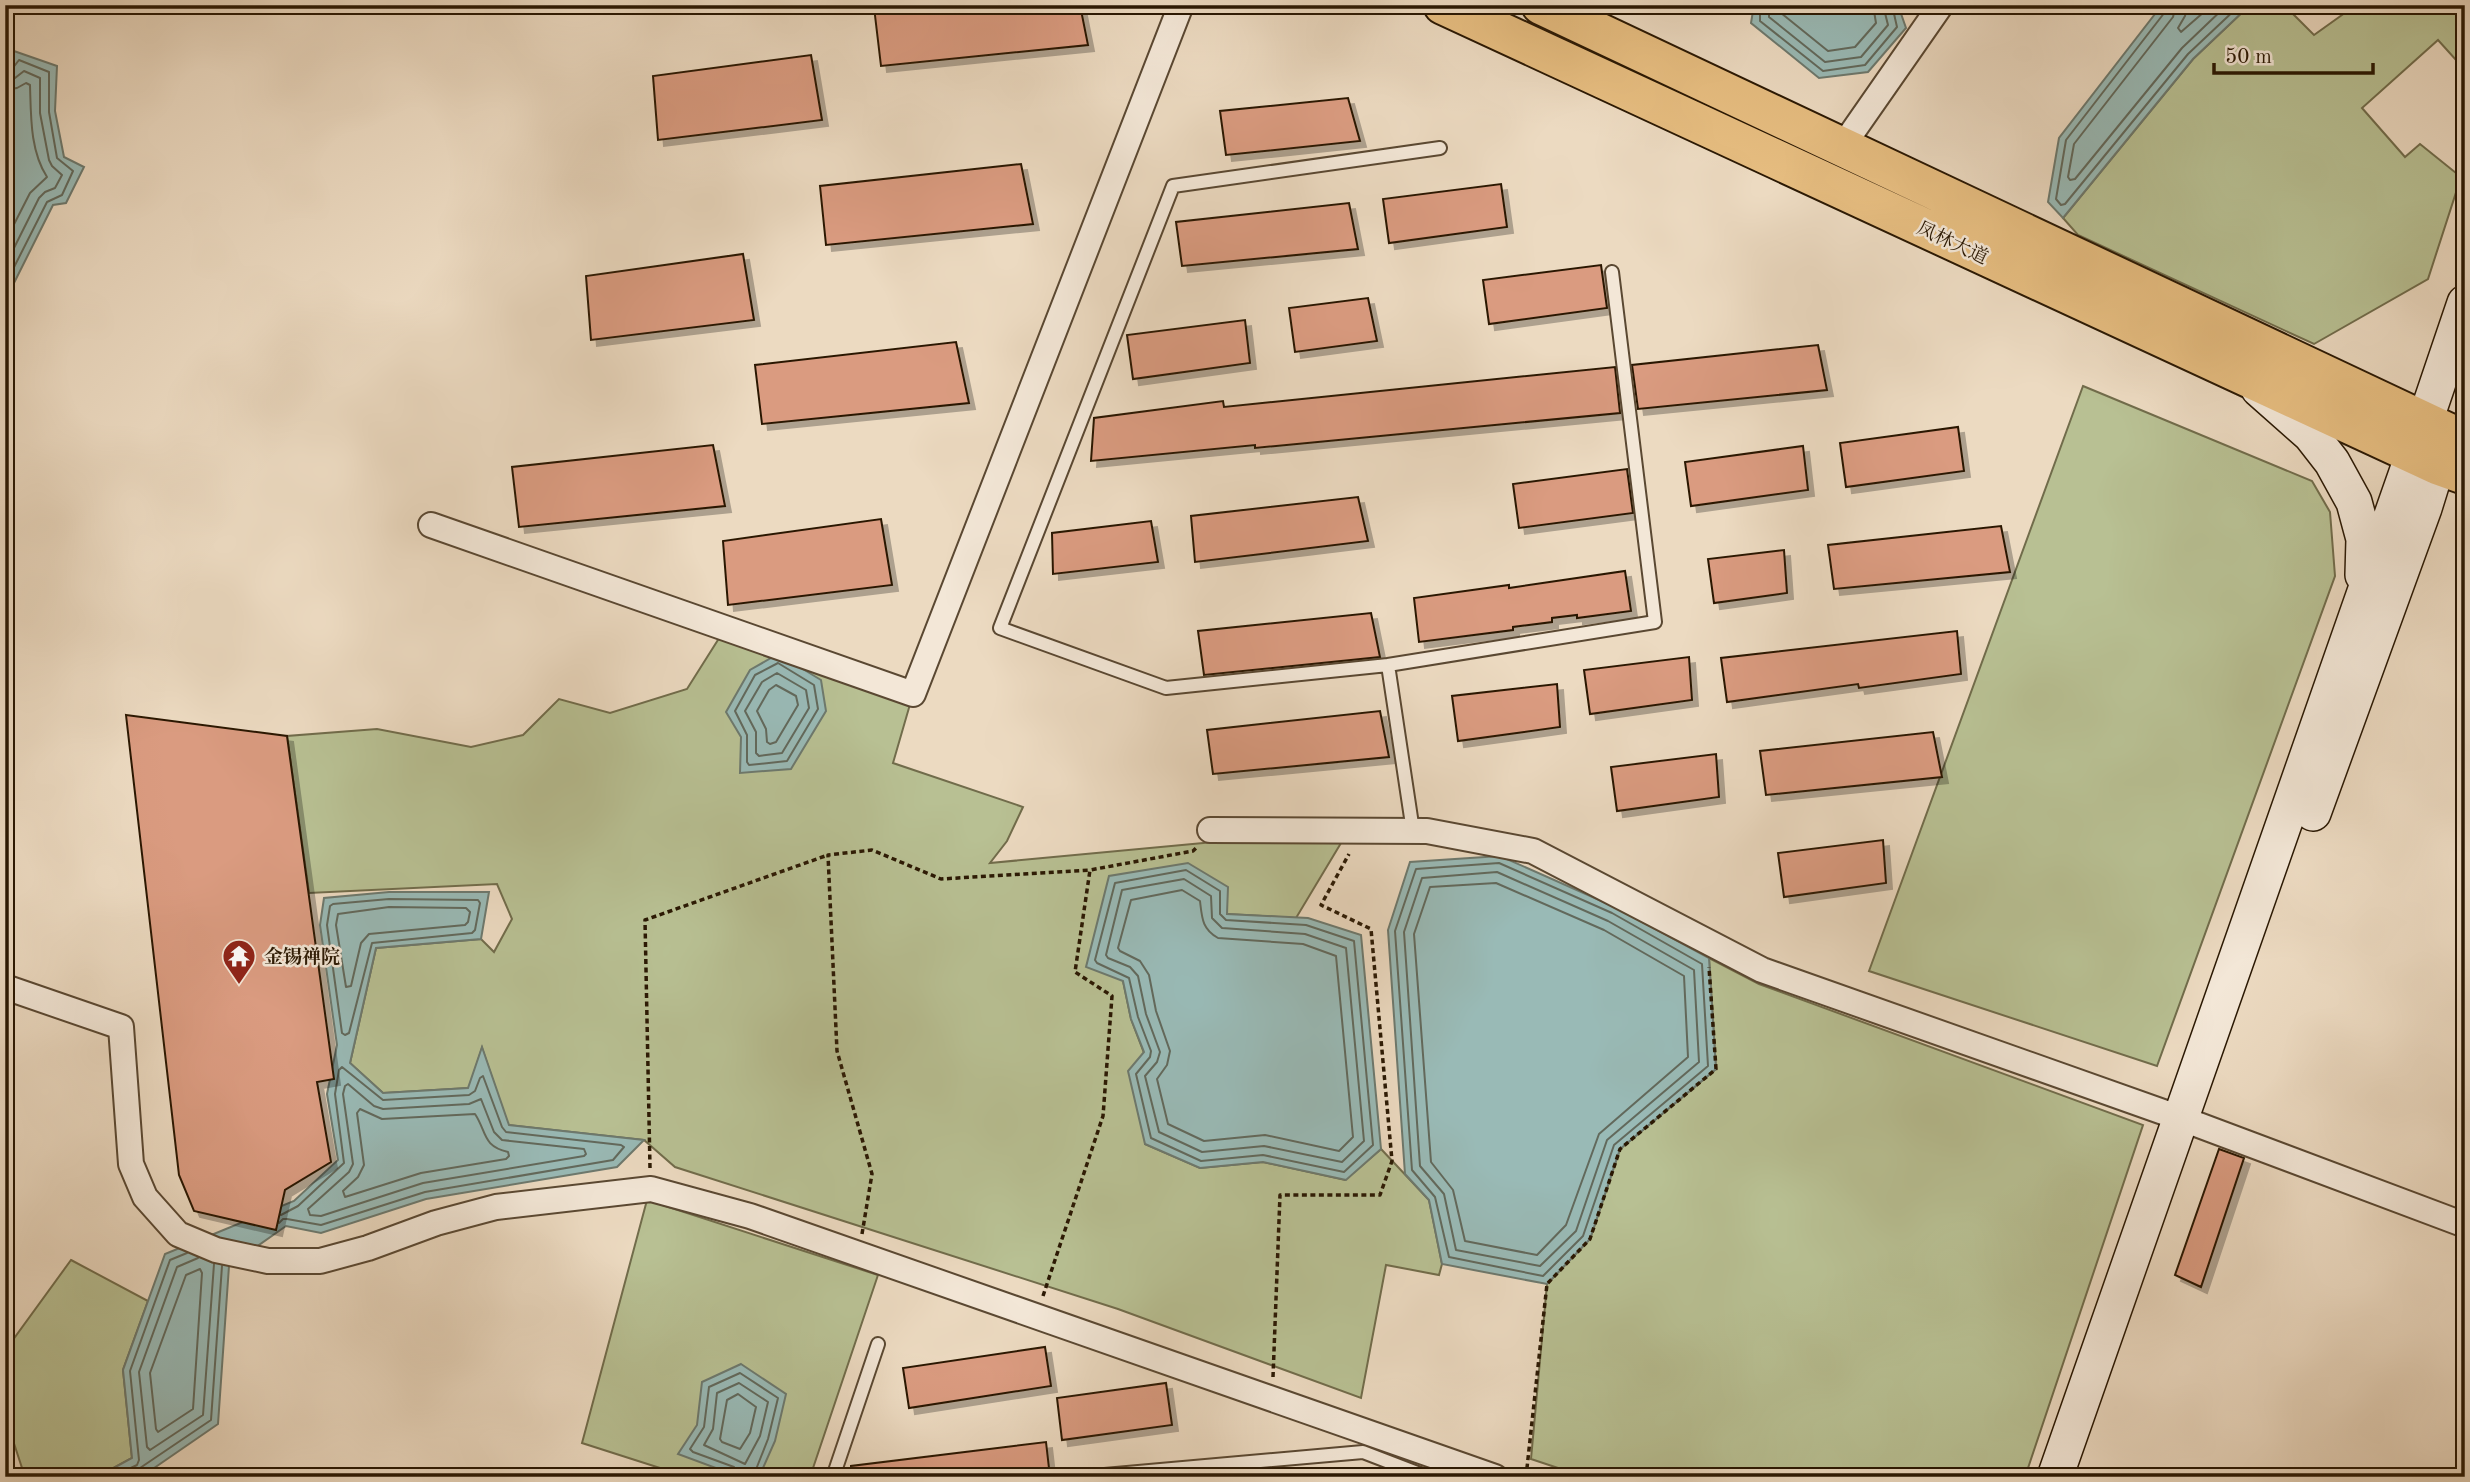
<svg xmlns="http://www.w3.org/2000/svg" width="2470" height="1482" font-family="'Old Standard TT','Noto Serif SC',serif">
  <style>
    .green { fill: #b8c093; stroke: #716c4b; stroke-width: 2 }
    .water { fill: #99bab6; stroke: #6d796e; stroke-width: 2 }
    .lines { fill: none; stroke-linecap: round; stroke-linejoin: round }
    .shore { stroke: #62695c; stroke-width: 2 }
    .building { fill: #da9b80; stroke: #2a1803; stroke-width: 2; filter: url(#shadow) }
    .lane-casing { stroke: #5a4832; stroke-width: 16 }
    .street-casing { stroke: #5a4832; stroke-width: 28 }
    .secondary-casing { stroke: #2a1803; stroke-width: 38 }
    .primary-casing { stroke: #2a1803; stroke-width: 42 }
    .path { stroke: #2a1803; stroke-width: 3.5; stroke-dasharray: 5 3.5; stroke-linecap: butt }
    .lane { stroke: #f3e7d7; stroke-width: 12 }
    .street { stroke: #f3e7d7; stroke-width: 24 }
    .secondary { stroke: #f3e7d7; stroke-width: 35 }
    .primary { stroke: #e6bd80; stroke-width: 38 }
    .labels { text-anchor: middle; stroke-width: 5; stroke-linejoin: round; paint-order: stroke }
    .street-label { font-size: 19px; fill: #2a1803; stroke: #f3e7d7 }
    .poi-label { font-size: 19px; font-weight: bold; fill: #2a1803; stroke: #f3e7d7; text-anchor: start }
  </style>
  <defs>
    <filter id="shadow"><feDropShadow dx="6" dy="6" stdDeviation="0" flood-color="#0004"/></filter>
  </defs>
  <rect width="100%" height="100%" fill="#ecdac1"/>
  <filter id="stains"><feTurbulence type="fractalNoise" baseFrequency=".00286" numOctaves="4"/><feColorMatrix values="0 0 0 0 .2 0 0 0 0 .09 0 0 0 0 .02 0 0 0 .5 -.17"/></filter>
  <radialGradient id="worn" r=".72"><stop offset=".6" stop-color="#630" stop-opacity="0"/><stop offset="1" stop-color="#630" stop-opacity=".3"/></radialGradient>
  <path class="green" d="M2250,5H2284L2314,35L2356,5H2465V70L2438,40L2362,108L2405,157L2420,144L2461,177L2428,279L2314,344L2078,235L2063,218L2193,59Z
    M2083,386L2312,481L2330,512L2335,576L2157,1066L1869,971Z
    M723,632L913,694L893,763L1023,807L1007,841L990,863L1214,842L1344,838L1296,918L1227,914L1123,981L1131,1019L1144,1053L1145,1144L1200,1168L1263,1162L1345,1180L1381,1149L1429,1200L1442,1264L1439,1275L1386,1265L1361,1398L1118,1309L675,1167L644,1140L508,1125L482,1048L469,1088L383,1093L350,1063L376,948L481,939L494,952L512,919L497,884L309,893L287,736L377,729L471,747L523,735L559,699L610,713L687,689Z
    M1709,958L1759,984L2143,1125L2025,1477H1585L1531,1459L1547,1284L1590,1239L1620,1149L1716,1069Z
    M647,1200L878,1275L810,1477H688L582,1443Z
    M71,1260L148,1301L123,1370L132,1458L97,1477H25L5,1416V1368L10,1344Z"/>
  <path class="water" d="M1754,5H1898L1906,28L1868,72L1819,78L1751,23Z
    M2162,5H2250L2193,59L2063,218L2048,202L2059,138Z
    M11,50L57,66L55,111L64,157L84,167L66,203L53,205L5,301V81Z
    M778,654L821,680L826,711L791,769L740,773L741,737L726,712L750,670Z
    M1500,856L1615,907L1709,958L1716,1069L1620,1149L1590,1239L1547,1284L1442,1264L1429,1200L1405,1174L1388,930L1410,862Z
    M1188,863L1228,887L1227,914L1308,918L1361,935L1381,1149L1346,1180L1263,1162L1200,1168L1145,1144L1128,1071L1144,1052L1131,1019L1123,981L1086,967L1109,876Z
    M389,892H489L481,939L376,948L350,1063L383,1093L468,1088L482,1047L509,1125L644,1140L617,1167L426,1199L321,1233L286,1226L229,1266L218,1424L141,1477H97L132,1458L123,1370L165,1254L294,1201L338,1160L327,1094L337,1045L320,925L324,898Z
    M741,1364L786,1394L775,1441L759,1477H740L678,1454L697,1425L702,1382Z"/>
  <g class="lines">
    <path class="shore" d="M1760,5V21L1823,71L1865,65L1897,27L1892,5
      M1769,5V17L1825,62L1861,57L1888,25L1883,5
      M1780,5L1781,13L1828,51L1855,47L1876,23L1873,5
      M2167,5L2165,12L2066,140L2056,199L2061,205L2065,204L2188,54L2240,5
      M2176,5L2173,17L2074,144L2068,177L2070,180L2075,179L2182,48L2227,5
      M2187,5L2185,16L2178,28L2181,32L2212,5
      M5,71L12,69L19,60L49,72V112L57,158L73,171L62,195L47,202L5,285
      M5,79L15,78L24,71L40,78V113L49,160L52,166L62,175L55,188L45,192L39,198L5,266
      M5,90L17,88L26,83L30,85C31,116 30,151 47,177L30,193L5,242
      M778,663L814,685L818,709L787,761L749,765L747,762V735L735,711L755,675Z
      M777,673L806,690L809,708L782,753L759,756L756,753V732L745,711L762,682Z
      M776,685L796,696L798,705L776,742L770,744L767,742L766,729L757,711L769,690Z
      M1499,863L1612,913L1702,964L1708,1066L1614,1145L1583,1236L1543,1276L1449,1257L1435,1197L1412,1170L1395,931L1416,869Z
      M1186,870L1220,891V914L1226,920L1306,925L1354,941L1373,1145L1344,1172L1263,1155L1201,1161L1151,1138L1136,1074L1150,1057L1151,1051L1138,1017L1129,978L1097,963L1095,960L1115,883Z
      M1497,872L1608,921L1694,970L1699,1062L1607,1140L1576,1231L1540,1266L1456,1250L1444,1194L1420,1166L1404,932L1422,878Z
      M1184,879L1211,896L1212,918L1222,928L1305,934L1346,948L1364,1141L1342,1162L1264,1146L1202,1152L1159,1132L1145,1076L1157,1062L1160,1052L1146,1014L1138,976L1130,967L1108,958L1106,955L1122,890Z
      M1496,883L1604,930L1684,976L1688,1057L1599,1134L1566,1225L1537,1255L1465,1241L1453,1190L1431,1162L1414,934L1430,887Z
      M1182,890L1200,901C1202,918 1202,929 1218,938L1303,944L1336,956L1353,1137L1339,1151L1265,1135L1204,1141L1168,1124L1157,1079L1167,1065L1170,1051L1156,1011L1149,975L1140,961L1120,951L1118,948L1131,900Z
      M389,899L478,900L480,903L475,930L472,933L372,943L349,1033L345,1035L342,1033L327,925L330,906L333,904Z
      M389,907L466,908L470,912L468,922L465,925L369,934L361,943L351,986L346,987L336,925L338,914Z
      M348,1084L374,1106L383,1109L469,1104L481,1099L494,1132L502,1140L584,1149L586,1154L584,1156L423,1183L321,1216L310,1215L308,1209L349,1172L353,1164L343,1094L345,1086Z
      M360,1109L382,1119L475,1114C487,1132 482,1146 508,1152L509,1156L506,1159L421,1173L345,1197L343,1191L358,1177L364,1165L357,1113Z
      M279,1223L283,1219H287L321,1225L425,1192L613,1160L624,1147L621,1145L506,1132L502,1127L483,1076L480,1078L475,1091L469,1095L383,1100L342,1067L339,1070L335,1094L344,1163L298,1206L281,1215
      M198,1258L177,1267L139,1372L147,1447L150,1450L203,1415L214,1264
      M200,1269L202,1273L193,1409L158,1432L156,1429L150,1373L186,1275Z
      M739,1383L768,1402L760,1436L745,1464L704,1445L713,1429L717,1393Z
      M738,1394L756,1407L750,1433L740,1449L722,1442L720,1439L727,1400Z
      M112,1477L137,1465L139,1460L130,1371L170,1260L187,1253
      M138,1477L140,1468L211,1420L222,1266
      M738,1477L734,1467L693,1452L690,1449L704,1427L709,1387L740,1373L778,1398L768,1439L753,1477"/>
  </g>
  <path class="building" d="M891,5H1080L1088,45L881,66L874,7Z
    M811,55L822,120L658,140L653,76Z
    M1348,98L1360,141L1226,155L1220,111Z
    M1021,164L1033,224L826,245L820,186Z
    M1501,184L1507,227L1389,243L1383,199Z
    M1349,203L1358,249L1182,266L1176,222Z
    M743,254L754,320L591,340L586,276Z
    M1601,265L1607,308L1489,324L1483,280Z
    M1368,298L1377,341L1295,352L1289,308Z
    M1245,320L1250,363L1133,379L1127,335Z
    M956,342L969,403L762,424L755,365Z
    M1818,345L1827,390L1638,409L1632,365Z
    M1615,367L1620,413L1255,448V445L1091,461L1094,418L1223,401L1224,407Z
    M1958,427L1964,471L1846,487L1840,443Z
    M713,445L725,506L519,527L512,467Z
    M1803,446L1808,490L1691,506L1685,462Z
    M1627,469L1633,513L1519,528L1513,484Z
    M1358,497L1368,541L1195,562L1191,516Z
    M881,519L892,585L728,605L723,541Z
    M1151,521L1158,562L1053,574L1052,533Z
    M2001,526L2010,572L1834,589L1828,545Z
    M1784,550L1787,593L1714,603L1708,559Z
    M1625,571L1631,611L1577,618V615L1552,618V622L1513,627V630L1419,642L1414,598L1509,585V588Z
    M1371,613L1380,657L1204,675L1198,631Z
    M1957,631L1961,674L1859,688L1858,684L1727,702L1721,658Z
    M1689,657L1692,700L1590,714L1584,670Z
    M1557,684L1560,727L1458,741L1452,696Z
    M1380,711L1389,757L1213,774L1207,730Z
    M126,715L287,736L334,1079L317,1082L331,1162L285,1190L276,1230L194,1211L179,1175Z
    M1933,732L1942,777L1766,795L1760,751Z
    M1716,754L1719,797L1617,811L1611,767Z
    M1883,840L1886,883L1784,897L1778,853Z
    M2219,1149L2244,1158L2201,1287L2175,1275Z
    M1045,1347L1051,1386L909,1408L903,1368Z
    M1166,1383L1172,1425L1062,1440L1057,1398Z
    M1046,1442L1050,1477H851V1466Z"/>
  <g class="lines">
    <defs>
      <path id="lane" d="M1388,665L1655,622L1612,272
        M1413,831L1388,665L1166,688L1000,628L1173,186L1440,148
        M833,1477L878,1344
        M1082,1477L1363,1452L1428,1477"/>
      <path id="street" d="M1842,147L1941,5
        M431,525L913,694L1181,5
        M1210,830L1427,831L1533,851L1762,970L2180,1118L2465,1225
        M5,987L121,1027L131,1164L145,1197L178,1234L216,1250L268,1261H320L368,1248L436,1223L496,1207L651,1189L750,1216L1495,1477"/>
      <path id="secondary" d="M2259,389L2311,435L2332,462L2354,502L2364,539L2363,575
        M2313,813L2424,508L2446,437
        M2055,1477L2425,421L2465,303"/>
      <path id="primary" d="M1443,5L2437,465L2465,475
        M1541,5L2447,432L2465,438"/>
    </defs>
    <use href="#lane" class="lane-casing"/>
    <use href="#street" class="street-casing"/>
    <use href="#secondary" class="secondary-casing"/>
    <use href="#primary" class="primary-casing"/>
    <path class="path" d="M650,1168L645,920L828,855
      M862,1234L872,1174L837,1051L828,855L872,850L941,879L1090,870
      M1043,1296L1103,1116L1112,996L1075,972L1090,870L1193,851L1196,848
      M1273,1377L1280,1195H1380L1392,1161L1371,929L1321,905L1349,854
      M1526,1477L1547,1284L1590,1239L1620,1149L1716,1069L1709,967"/>
    <use href="#lane" class="lane"/>
    <use href="#street" class="street"/>
    <use href="#secondary" class="secondary"/>
    <use href="#primary" class="primary"/>
  </g>
  <defs>
    <symbol id="temple-pin" viewBox="-11 -11 22 30"><path d="M0 17L-7.5 6A9.5 9.5 0 1 1 7.5 6Z" fill="#8f2418" stroke="#f3e7d7"/><path d="M0-6L5-2H3V0L6.5 2.5H4V6H1.5V3h-3V6H-4V2.5H-6.5L-3 0V-2H-5Z" fill="#fff"/></symbol>
  </defs>
  <g fill-rule="evenodd">
    <use href="#temple-pin" x="220" y="937" width="38" height="52"/>
  </g>
  <g class="labels">
    <g class="street-label">
      <text transform="translate(1953 242) rotate(25)" y="7">凤林大道</text>
    </g>
    <g class="poi-label">
      <text x="264" y="963">金锡禅院</text>
    </g>
  </g>
  <rect width="2470" height="1482" fill="none" stroke="#ecdac1" stroke-width="28"/>
  <rect x="7" y="7" width="2456" height="1468" fill="none" stroke="#2a1803" stroke-width="3.5"/>
  <rect x="14" y="14" width="2442" height="1454" fill="none" stroke="#2a1803" stroke-width="2"/>
  <path d="M2214 63v10h159v-10" fill="none" stroke="#2a1803" stroke-width="3.5"/>
  <text x="2225" y="63" font-size="21" fill="#2a1803" stroke="#f3e7d7" stroke-width="5" paint-order="stroke">50 m</text>
  <rect width="100%" height="100%" filter="url(#stains)"/>
  <rect width="100%" height="100%" fill="url(#worn)"/>
</svg>
